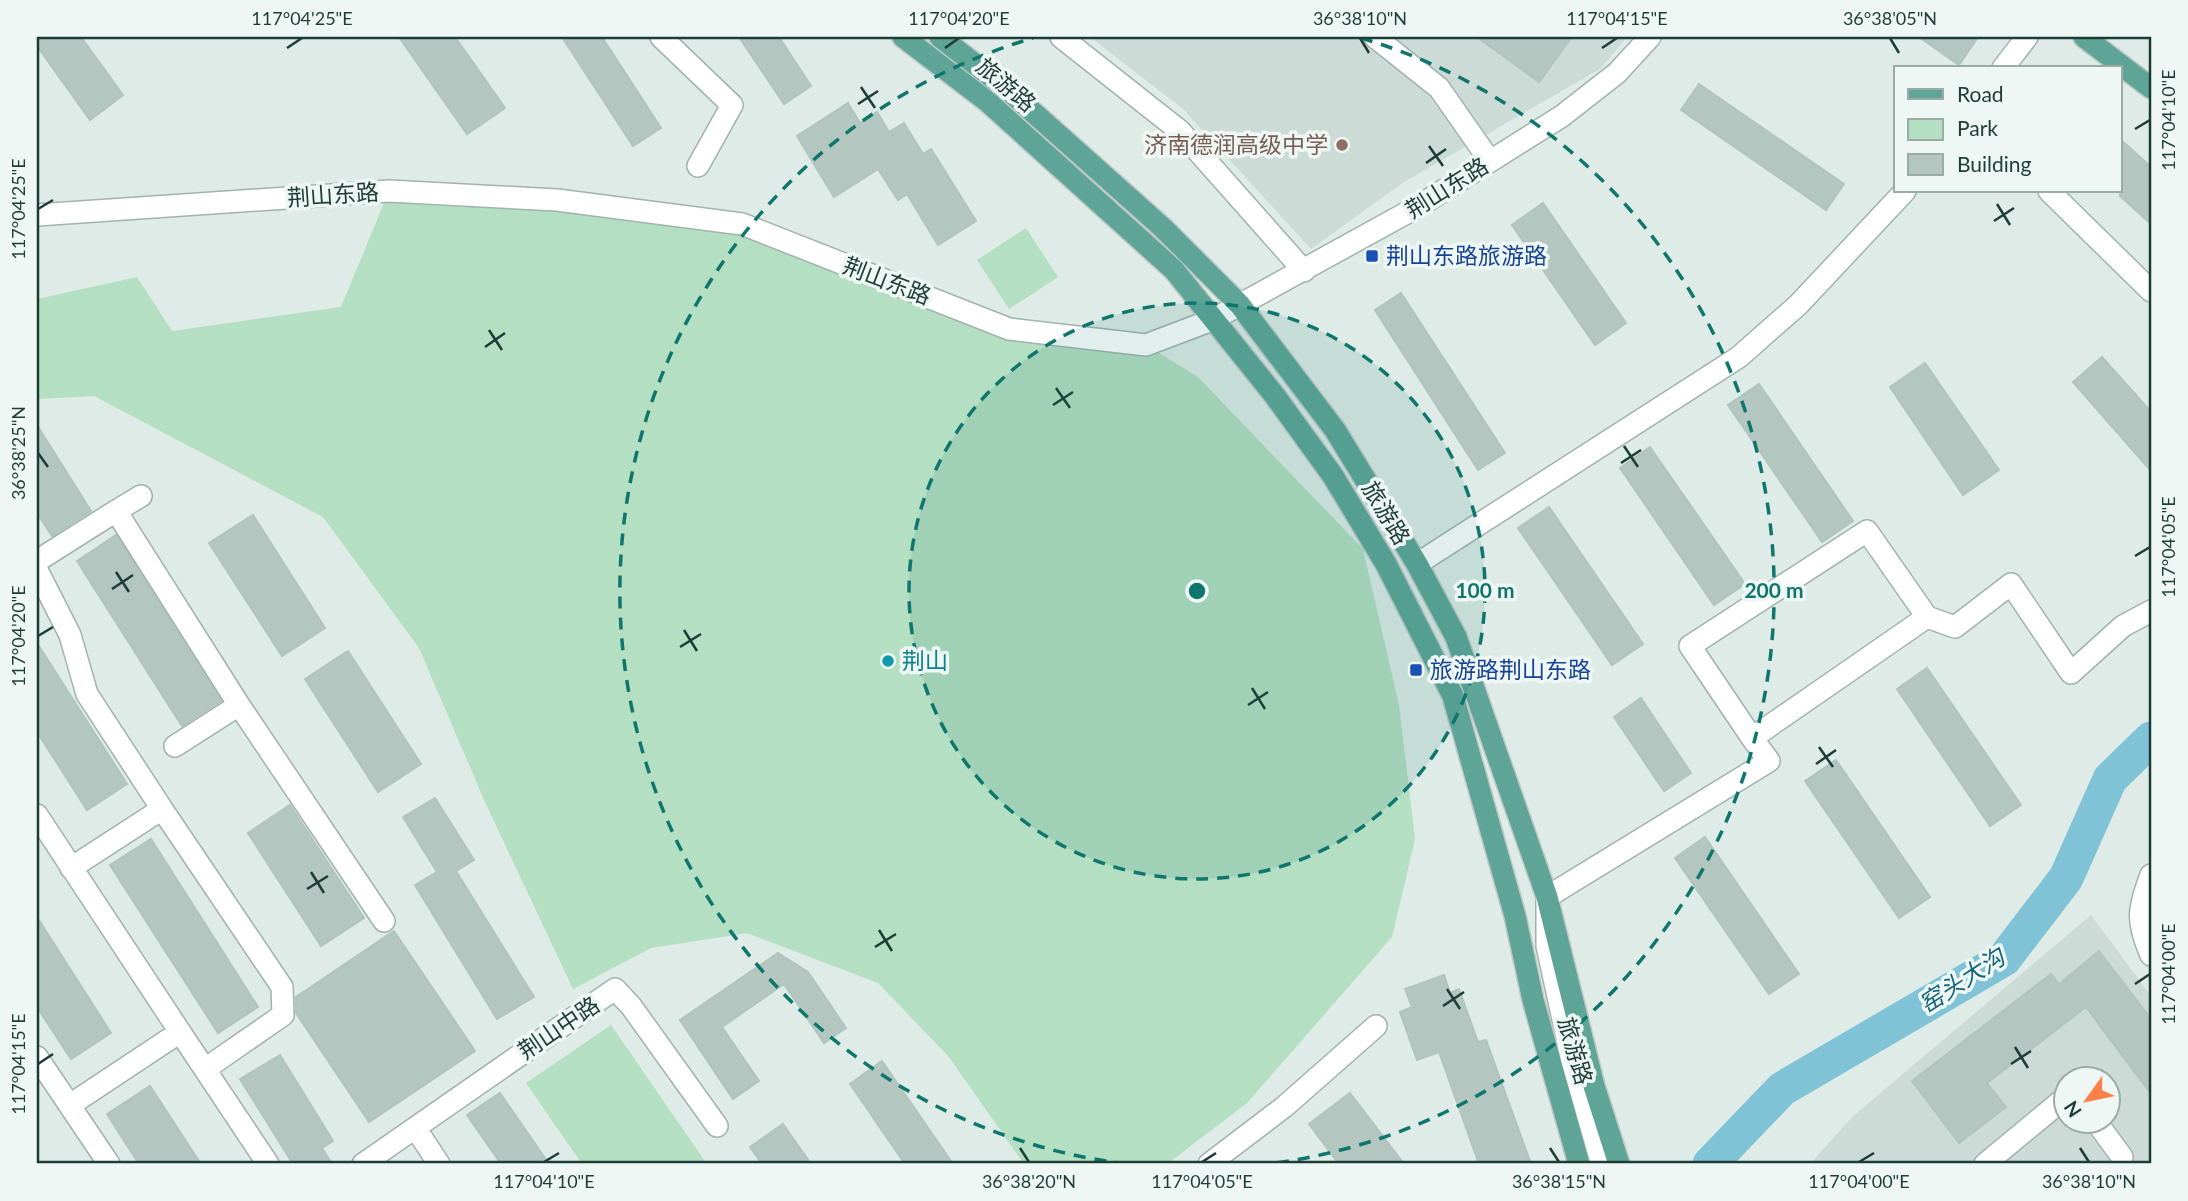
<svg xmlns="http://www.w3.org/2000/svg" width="2188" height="1201" font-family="Lato,'Noto Sans SC',sans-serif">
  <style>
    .built { fill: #ccdbd5; fill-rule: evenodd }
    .green { fill: #b4dfc2 }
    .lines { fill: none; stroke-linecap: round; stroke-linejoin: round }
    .river { stroke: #80c3d6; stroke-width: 35 }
    .building { fill: #b3c6bf; stroke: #b0c5be; stroke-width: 2 }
    .minor-casing { stroke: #a1b3ae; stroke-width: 24 }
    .major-casing { stroke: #c0c8c7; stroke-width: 24 }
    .minor { stroke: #fff; stroke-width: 21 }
    .major { stroke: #5ea597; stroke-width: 21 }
    .ticks { fill: none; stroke: #1e3c36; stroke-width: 2.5 }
    .ring { fill: none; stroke: #0f766e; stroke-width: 3.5; stroke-dasharray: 12 9 }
    .education-dot { fill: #8d6e63; stroke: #eef7f3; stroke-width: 2.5 }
    .transit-dot { fill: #1a4fb4; stroke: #eef7f3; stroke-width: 2.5 }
    .culture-dot { fill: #0f9aa8; stroke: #eef7f3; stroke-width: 2.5 }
    .labels { text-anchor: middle; stroke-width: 7; stroke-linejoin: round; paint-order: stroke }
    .street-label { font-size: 23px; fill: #1e3c36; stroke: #eef7f3 }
    .education-label { font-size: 23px; fill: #785e54; stroke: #eef7f3; text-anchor: end }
    .transit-label { font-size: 23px; fill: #164399; stroke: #eef7f3; text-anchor: start }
    .culture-label { font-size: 23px; fill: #0d838f; stroke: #eef7f3; text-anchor: start }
    .water-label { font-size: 24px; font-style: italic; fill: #13647c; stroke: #eef7f3 }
    .centre { fill: #0f766e; stroke: #eef7f3; stroke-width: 3.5 }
    .ring-label { font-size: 21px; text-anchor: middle; font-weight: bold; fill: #0f766e; stroke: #eef7f3; stroke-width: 7; stroke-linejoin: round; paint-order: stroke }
    .neatline { fill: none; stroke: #1e3c36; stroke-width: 2.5 }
    .ticks-label { font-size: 18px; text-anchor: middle; fill: #1e3c36 }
  </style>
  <rect width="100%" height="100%" fill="#deebe6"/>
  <path class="built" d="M1090,37H1627L1600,69L1404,182L1311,249L1183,109Z
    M2091,915L2151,996V1164H1810L1852,1117ZM2066,1078H2108V1120H2066Z"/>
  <path class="green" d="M389,191L742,224L1009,329L1146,345L1198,377L1363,549L1399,705L1415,839L1392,937L1247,1103L1167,1164H1024L949,1057L878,983L747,933L651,948L573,989L485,802L419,648L323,517L94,396L37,399V299L137,277L172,331L341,307Z
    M1026,228L1058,277L1009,309L977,260Z
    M611,1025L707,1164H582L526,1083Z"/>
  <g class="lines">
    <path class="river" d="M1710,1164L1782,1089L2004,959L2066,878L2110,779L2151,739"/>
  </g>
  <path class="building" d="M37,37H81L123,95L90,120L37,46Z
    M399,37H455L505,108L467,134Z
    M562,37H602L661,128L633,146Z
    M739,37H779L811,86L784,104Z
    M1477,37H1572L1539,82Z
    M1919,37H1978L1959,65Z
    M1699,84L1844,184L1826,210L1681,110Z
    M848,103L860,123L877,112L889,132L904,123L923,154L931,149L976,221L938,245L907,194L898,200L878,169L834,197L797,136Z
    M2120,139L2151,167V224L2120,196Z
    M1543,203L1626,323L1595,345L1512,225Z
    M1401,293L1505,453L1478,470L1375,310Z
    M2102,357L2151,412V471L2073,382Z
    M1925,363L1999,470L1963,495L1890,387Z
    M1759,384L1853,521L1822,542L1728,405Z
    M37,425L91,511L52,536L37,513Z
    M1650,447L1745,584L1714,605L1620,468Z
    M1549,507L1643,644L1612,665L1518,528Z
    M253,515L325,628L282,656L209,543Z
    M116,535L221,701L182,726L77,561Z
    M37,643L127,784L87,810L37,732Z
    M348,651L421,764L378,792L305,679Z
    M1927,668L2021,805L1990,826L1897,689Z
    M1641,698L1691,773L1664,791L1614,717Z
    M1836,760L1930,897L1899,918L1805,781Z
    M435,798L474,860L456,871L534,997L497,1019L415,885L437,872L403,817Z
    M290,805L364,918L321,946L248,833Z
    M1705,837L1799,974L1769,994L1675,858Z
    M151,839L258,1007L218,1033L110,865Z
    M37,917L111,1033L71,1059L37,1007Z
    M394,931L475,1051L369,1122L296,1013V997Z
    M2099,951L2151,1019V1094L2086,1007L1987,1083L2006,1107L1959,1143L1912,1081L2051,974L2059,984Z
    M778,953L808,972L846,1028L824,1043L784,984L722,1027L759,1081L733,1099L680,1020Z
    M1444,975L1450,993L1459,989L1478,1042L1486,1040L1531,1164H1479L1439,1052L1417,1060L1400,1012L1412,1007L1405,989Z
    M280,1055L333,1141L322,1148L332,1164H293L240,1079Z
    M882,1061L953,1164H905L850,1084Z
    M150,1086L201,1164H139L107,1114Z
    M500,1093L549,1164H501L467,1115Z
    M1350,1093L1404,1164H1339L1309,1124Z
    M783,1124L811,1164H762L750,1147Z"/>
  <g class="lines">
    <defs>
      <path id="minor" d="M661,37L732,105L698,166
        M1061,37L1180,131L1304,271
        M1375,37L1439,88L1490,161
        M2003,68L2027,37
        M2049,191L2151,291
        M37,215L389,191L557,200L742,224L1009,329L1146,345L1212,320L1419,206L1562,116L1617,73L1650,37
        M141,496L116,511L239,705L384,921
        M37,561L116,511
        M1417,564L1739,357L1798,305L1905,191
        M37,570L70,635L87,694L162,809
        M1752,738L1690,646L1867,531L1927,617
        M175,746L239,705
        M37,815L180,1032
        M71,868L162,809L282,987L283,1015L205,1069
        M2151,875C2138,909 2136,921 2151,955
        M37,1057L109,1164
        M70,1105L180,1032L268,1164
        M2095,1120L2122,1157
        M416,1129L439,1164
        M363,1164L615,989L631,1006L717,1126
        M1209,1164L1284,1107L1376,1026
        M1602,1164L1572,1061L1547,946V897L1769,761L1752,738L1927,617L1955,627L2011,584L2071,673L2123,626L2151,611
        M1985,1164L2066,1097"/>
      <path id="major" d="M903,37L988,102L1174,270L1275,396L1333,476L1386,564L1453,696L1515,916L1533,1000L1579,1164
        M940,37L1007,89L1163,228L1240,305L1335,430L1417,564L1456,637L1547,897L1594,1086L1619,1164
        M2084,37L2151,88"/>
    </defs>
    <use href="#minor" class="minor-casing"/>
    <use href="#major" class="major-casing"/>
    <use href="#minor" class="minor"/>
    <use href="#major" class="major"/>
  </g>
  <path class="ticks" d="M1360,38L1369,53M1890,38L1899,53M287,48L302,38M945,48L959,38M1602,48L1617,38M861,87L875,108M858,104L878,91M2135,129L2150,120M1429,146L1443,166M1426,163L1446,149M1997,204L2010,225M38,209L53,200M1994,221L2014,208M489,330L502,350M485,347L505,333M1056,388L1070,408M1053,405L1073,392M1624,446L1638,467M38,453L48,467M1621,463L1641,450M2135,556L2150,547M116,572L129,592M112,589L133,575M684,630L697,651M38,636L53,627M680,647L701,634M1252,688L1265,709M1248,705L1268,692M1819,747L1833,767M1816,764L1836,750M311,872L324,893M307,889L328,876M879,930L892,951M875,947L896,934M2135,984L2150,974M1447,989L1460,1009M1443,1006L1464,992M2015,1047L2028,1068M38,1064L53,1054M2011,1064L2031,1051M1020,1148L1029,1162M1550,1148L1559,1162M2080,1148L2089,1162M544,1162L559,1153M1202,1162L1216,1153M1859,1162L1874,1153"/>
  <circle cx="1197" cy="591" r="288" fill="#0f766e" fill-opacity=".12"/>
  <g class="ring">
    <circle cx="1197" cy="591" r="288"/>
    <path d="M1127 1164A577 577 0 0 1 1033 38M1361 38A577 577 0 0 1 1267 1164"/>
  </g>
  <circle class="education-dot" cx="1342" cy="145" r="7"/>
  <g class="transit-dot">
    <rect x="1365" y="249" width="14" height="14" rx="3.5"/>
    <rect x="1409" y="663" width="14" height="14" rx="3.5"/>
  </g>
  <circle class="culture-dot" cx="888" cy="661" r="7"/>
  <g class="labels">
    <g class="street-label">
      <text transform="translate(1006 85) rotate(40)" y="8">旅游路</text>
      <text transform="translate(1447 188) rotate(-32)" y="8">荆山东路</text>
      <text transform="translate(333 195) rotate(-4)" y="8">荆山东路</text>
      <text transform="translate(887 281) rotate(21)" y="8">荆山东路</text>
      <text transform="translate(1386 513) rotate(59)" y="8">旅游路</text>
      <text transform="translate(559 1028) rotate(-34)" y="8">荆山中路</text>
      <text transform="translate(1575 1051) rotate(74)" y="8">旅游路</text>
    </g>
    <g class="education-label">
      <text x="1328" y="153">济南德润高级中学</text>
    </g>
    <g class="transit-label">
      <text x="1386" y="264">荆山东路旅游路</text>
      <text x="1430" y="678">旅游路荆山东路</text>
    </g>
    <g class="culture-label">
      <text x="902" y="669">荆山</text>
    </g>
    <g class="water-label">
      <text transform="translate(1962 981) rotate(-33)" y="8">窑头大沟</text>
    </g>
  </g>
  <circle cx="1197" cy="591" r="10" class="centre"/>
  <g class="ring-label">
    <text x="1485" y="598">100 m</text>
    <text x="1774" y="598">200 m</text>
  </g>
  <rect width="2188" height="1201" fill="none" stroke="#eef7f3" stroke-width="77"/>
  <rect x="1894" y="66" width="228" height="126" fill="#eef7f3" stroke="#9baca7" stroke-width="2"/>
  <rect x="1908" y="89" width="35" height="10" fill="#5ea597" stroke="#9baca7" stroke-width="2"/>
  <text x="1957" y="102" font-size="21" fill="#1e3c36">Road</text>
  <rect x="1908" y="119" width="35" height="21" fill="#b4dfc2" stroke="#9baca7" stroke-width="2"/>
  <text x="1957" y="136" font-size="21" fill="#1e3c36">Park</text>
  <rect x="1908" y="154" width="35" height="21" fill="#b3c6bf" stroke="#9baca7" stroke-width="2"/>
  <text x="1957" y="172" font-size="21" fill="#1e3c36">Building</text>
  <g transform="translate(2087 1100) rotate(237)"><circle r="33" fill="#eef7f3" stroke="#9baca7" stroke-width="2"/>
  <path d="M0-5L12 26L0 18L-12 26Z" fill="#ff8148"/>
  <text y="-10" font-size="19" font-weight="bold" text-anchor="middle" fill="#1e3c36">N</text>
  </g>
  <rect x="38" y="38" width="2112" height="1124" class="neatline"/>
  <g class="ticks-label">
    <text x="302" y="25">117°04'25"E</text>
    <text x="959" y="25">117°04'20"E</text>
    <text x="1360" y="25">36°38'10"N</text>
    <text x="1617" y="25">117°04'15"E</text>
    <text x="1890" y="25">36°38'05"N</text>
    <text transform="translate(2169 120) rotate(-90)" y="6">117°04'10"E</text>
    <text transform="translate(19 209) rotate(-90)" y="6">117°04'25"E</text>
    <text transform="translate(19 453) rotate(-90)" y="6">36°38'25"N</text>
    <text transform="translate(2169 547) rotate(-90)" y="6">117°04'05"E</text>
    <text transform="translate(19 636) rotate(-90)" y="6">117°04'20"E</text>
    <text transform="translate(2169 974) rotate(-90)" y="6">117°04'00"E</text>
    <text transform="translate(19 1064) rotate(-90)" y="6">117°04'15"E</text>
    <text x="544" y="1188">117°04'10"E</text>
    <text x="1029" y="1188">36°38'20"N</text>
    <text x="1202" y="1188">117°04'05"E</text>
    <text x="1559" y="1188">36°38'15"N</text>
    <text x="1859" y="1188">117°04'00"E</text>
    <text x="2089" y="1188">36°38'10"N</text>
  </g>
</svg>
